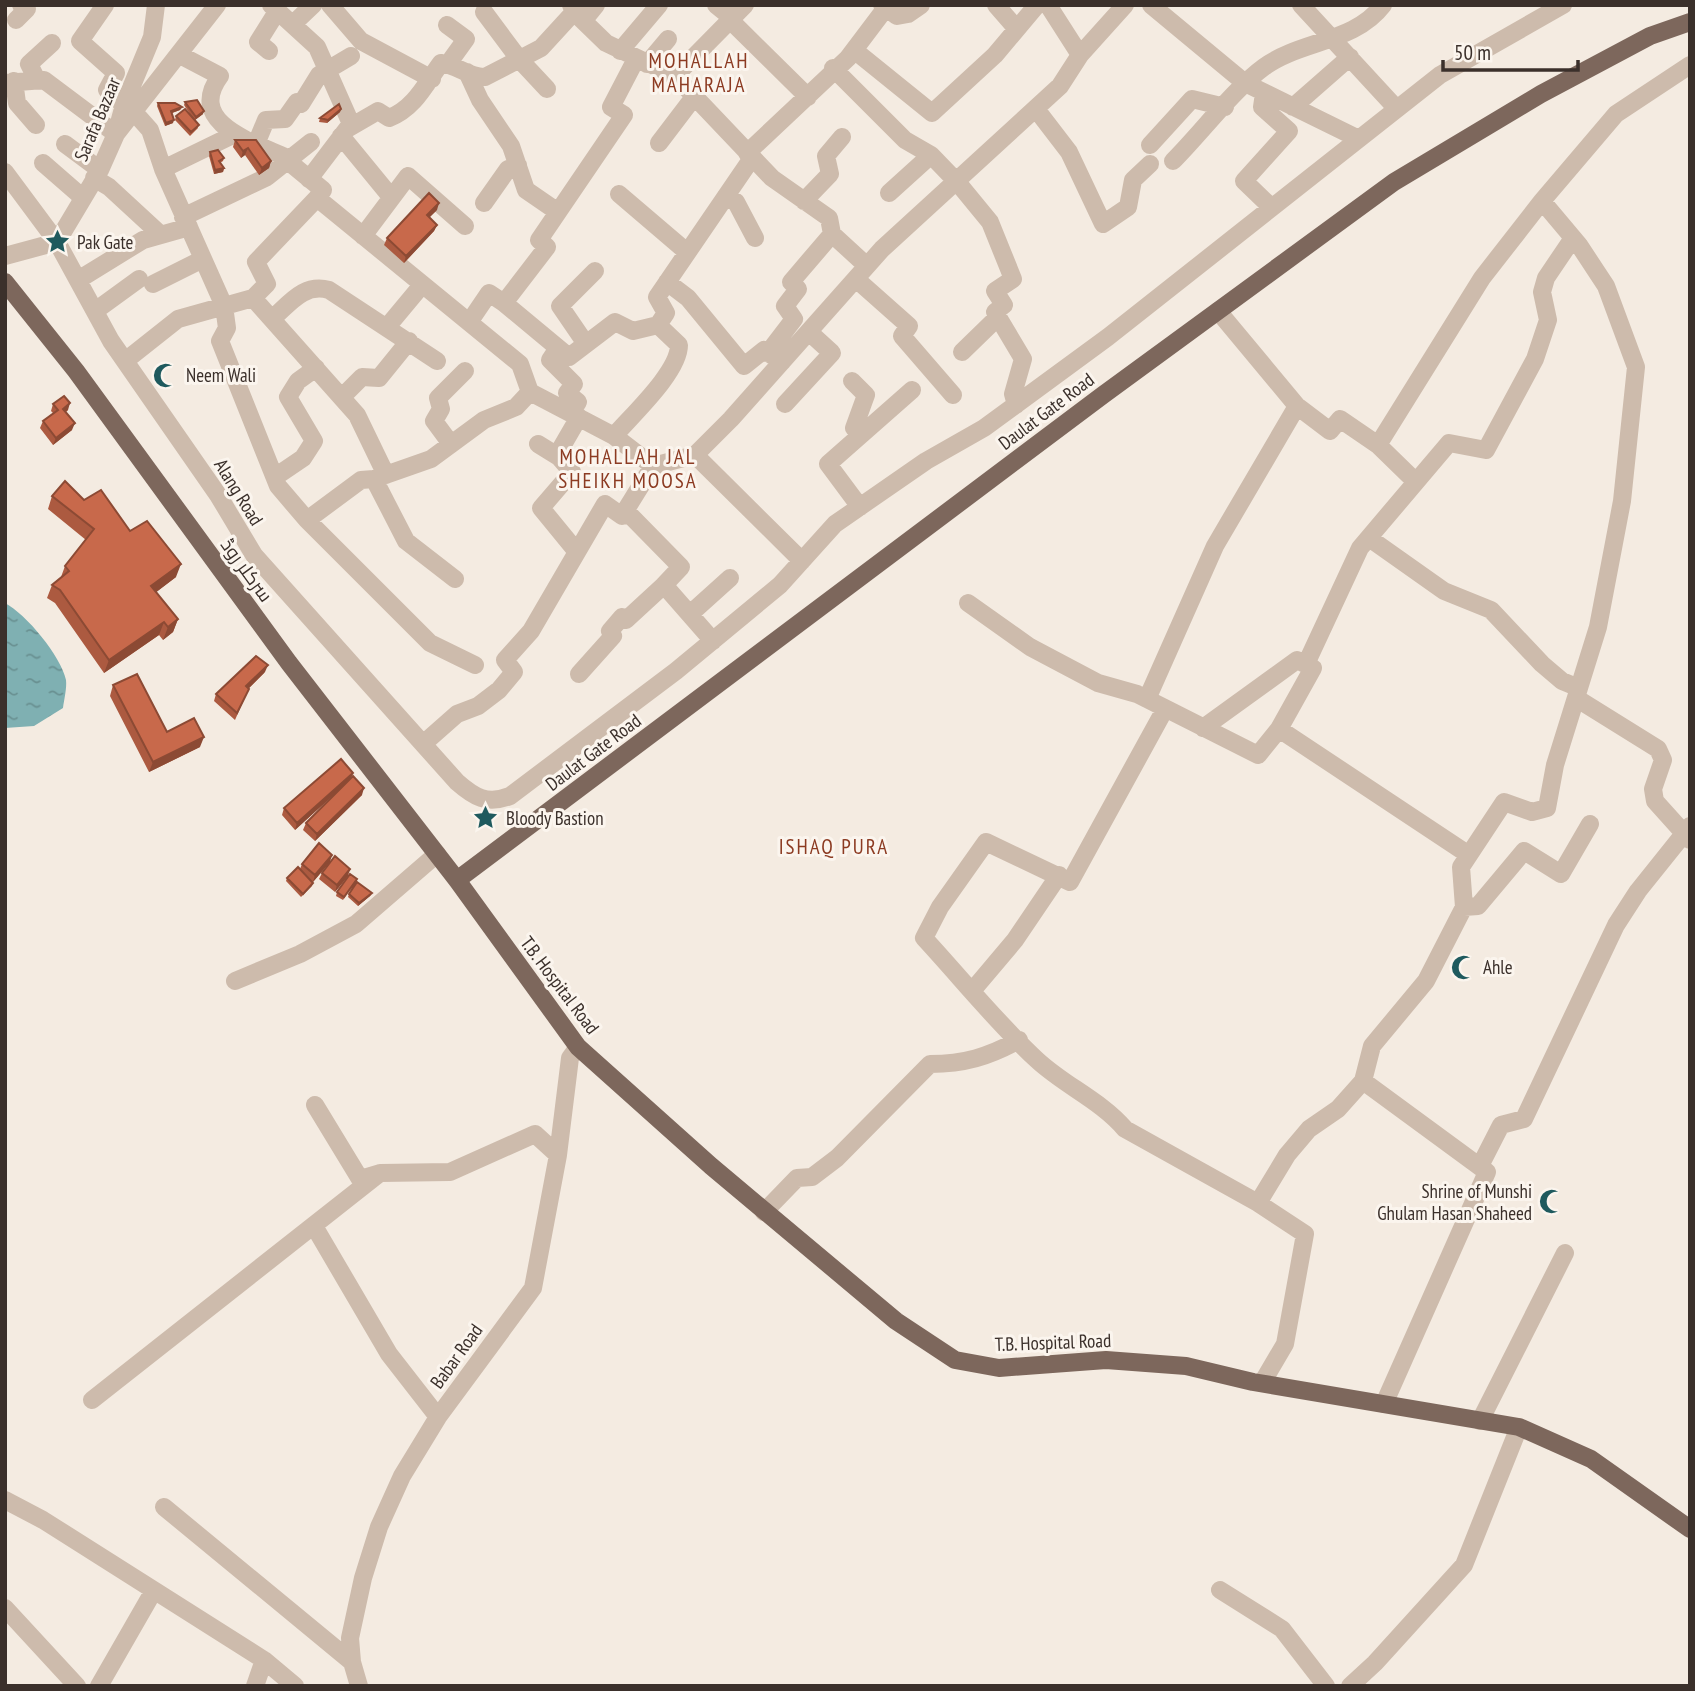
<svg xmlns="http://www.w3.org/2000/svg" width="1695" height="1691" font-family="'PT Sans Narrow',Cairo,sans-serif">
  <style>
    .water { fill: url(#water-ripples) }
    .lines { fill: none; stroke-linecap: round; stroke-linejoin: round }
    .minor { stroke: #cdbbac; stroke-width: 18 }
    .major { stroke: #7d675c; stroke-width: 18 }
    .wall { fill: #ac5a40 }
    .shaded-wall { fill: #8c4a34 }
    .building { fill: #c8694b; stroke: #8c4a34; stroke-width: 2 }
    .labels { text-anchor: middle; stroke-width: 6; stroke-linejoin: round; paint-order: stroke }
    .street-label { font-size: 19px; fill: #3b302b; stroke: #fbf5ee }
    .poi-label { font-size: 19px; fill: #3b302b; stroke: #fbf5ee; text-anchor: start }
    .neighbourhood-label { font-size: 21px; letter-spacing: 2px; fill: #8c3b22; stroke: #fbf5ee }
  </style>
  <defs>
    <pattern id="water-ripples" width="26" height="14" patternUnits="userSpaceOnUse" patternTransform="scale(1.75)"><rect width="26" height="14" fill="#7fb0b2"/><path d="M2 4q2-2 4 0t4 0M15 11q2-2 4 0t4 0" fill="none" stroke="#699091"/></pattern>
  </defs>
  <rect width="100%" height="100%" fill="#f4ebe1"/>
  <path class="water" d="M5,603C26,614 61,656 66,680C67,688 64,700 63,708L34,726L5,728Z"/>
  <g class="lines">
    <path class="minor" d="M105,5L80,41L116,73L107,90L124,105
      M271,5L317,47L352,126
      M330,5L361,41L432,79
      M571,5L574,12L606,43L675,76L772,178L829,218L832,234L867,266
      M716,5L732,18
      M882,5L897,16L908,14L921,5
      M996,5L1016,28
      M1048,5L1080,55
      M1151,5L1245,83L1357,138
      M1301,5L1396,108
      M484,12L519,59L547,89
      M16,20L27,9L21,5
      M730,20L808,97
      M583,21L596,5
      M293,24L313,5
      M447,25L466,39L448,64
      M854,50L932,113L995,55L1037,5
      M269,51L258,42L278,10
      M620,51L659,5
      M180,55L220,76C184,125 259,144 292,160
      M647,64L668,39
      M833,68L905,140L931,155L958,183L990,222L1013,279L995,291L1004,305L995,312L1023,359L1013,394L1016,405
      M467,72L480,100L511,146L526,190L558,212
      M675,76L745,5
      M36,78L29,64L52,43
      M14,81L17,103L36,125
      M5,83L44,80L116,134L217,5
      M1264,93L1262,107L1289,131L1244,181L1271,207
      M1293,107L1350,57
      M1036,109L1069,152L1103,224L1128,207L1133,180L1150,164
      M134,112L150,130L163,169L224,306L227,328L220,341L278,486L307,520L430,643L475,665
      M341,136L391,197
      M659,143L694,97
      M65,144L100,170
      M256,144L266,120L285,119L297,102L301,104L319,75L351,56
      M1150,145L1192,99L1225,107
      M747,153L848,58L885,9
      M1173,161C1201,133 1234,89 1264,67C1301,40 1354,43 1383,5
      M289,162L323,190L317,198L520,364L530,392L614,436L653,466L695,455
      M43,163L82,197
      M163,169L235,134
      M5,172L57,242L111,341L218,495L254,555L457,782C474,797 487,805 510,796L676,671L780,585L835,524L926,461L984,428L1108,337L1440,75L1563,5
      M94,178L109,187L160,234
      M309,179L347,129L378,111L389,118C415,108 426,83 441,63C457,65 470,78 485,77L541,48L574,12
      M889,193L931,155
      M619,194L687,252
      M726,196L736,202L755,238
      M804,201L830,174L826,156L842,137
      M484,203L508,169L518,165
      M183,217L267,177L311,142
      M363,236L408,176L465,226
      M5,256L57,242L100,170L116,134L124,105L152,37L156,5
      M856,279L909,326L902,336L953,395
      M78,280L143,240L189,227
      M667,282L688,298L744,366L764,350L782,362
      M153,284L203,259
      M253,298L267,284L256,262L317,198
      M504,303L569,357L615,322L633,331L658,325
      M95,311L139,279
      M1218,311L1297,406L1330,431L1340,419L1378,445L1416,482
      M272,319C290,303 304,283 329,290L437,361
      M470,321L489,293L504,303L547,247L539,240L624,115L611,107L636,59
      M387,327L422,285
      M586,344L560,306L595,271
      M558,348L550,360L574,384L567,393L578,402L571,413
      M962,352L998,317
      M768,353L794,319L785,306L798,289L791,282L832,234
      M125,361L178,319L253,298L357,415L386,475
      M852,381L866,395L854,428L860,435
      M342,397L362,377L379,378L409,341
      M785,404L832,353L809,332
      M614,436C632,415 679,372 679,345L658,325L666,313L657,297L752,158
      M451,444L434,421L441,409L438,398L465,371
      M538,444L559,457L572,472L541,508L577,552
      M1378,445L1482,278L1542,201L1616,114L1690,65
      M557,455L579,417
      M275,477L303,458L314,441L288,397L298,381L316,368
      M860,507L828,464L912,390
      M625,510L681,567L664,585L713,641
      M307,520L361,480L374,479
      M1369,538L1444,591L1491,610L1542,664L1562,681L1579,688
      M802,561L695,455L731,419L882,249L1060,86L1080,55L1125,5
      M455,579L406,541L374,479L431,459L484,420L516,407L530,392
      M968,603L1030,647L1098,683L1137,694L1258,755L1279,729L1313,668L1297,660L1203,728
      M690,614L730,578
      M1306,664L1360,548L1449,443L1486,450L1535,359L1548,320L1542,292L1546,278L1573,238
      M579,674L613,636L610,631L622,617L626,620L664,585
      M1576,698L1658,749L1663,760L1653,789L1655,801L1690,840
      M1147,699L1215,546L1297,406
      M1165,709L1070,882L986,842L940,907L924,938C961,978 997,1023 1037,1060C1065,1086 1100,1100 1125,1129L1258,1203L1305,1234L1285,1344L1262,1383
      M1279,729L1469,855
      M423,744L457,714L478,706L499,690L514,672L505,660L531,631L605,504L622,516L653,466
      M1464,907L1478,906L1524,851L1561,874L1590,824
      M235,981L300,954L356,924L437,854
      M972,991L1015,940L1059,875
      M1363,1081L1487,1172L1384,1404
      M315,1105L360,1179L380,1173L450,1172L535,1134L558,1155
      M1480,1166L1501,1125L1524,1119L1616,925L1638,891L1690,826
      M1258,1203L1287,1155L1309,1129L1338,1109L1363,1081L1372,1046L1426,981L1464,907L1461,867L1504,802L1532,812L1547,808L1555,765L1598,627L1622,501L1636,367L1606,286L1579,245L1542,201
      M764,1212L797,1178L812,1177L837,1158L930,1064C964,1064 988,1057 1019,1040
      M314,1226L389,1354L438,1417
      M92,1400L380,1173
      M1480,1421L1565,1253
      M5,1500L43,1520L264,1660L295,1686
      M164,1507L352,1662
      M1220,1590L1282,1629L1326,1686
      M5,1608L77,1686
      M99,1686L153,1592
      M255,1686L264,1660
      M359,1686L352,1662L350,1638L363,1578L379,1527L402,1476L438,1417L533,1288L558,1155L570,1058L578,1047
      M1350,1686L1375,1663L1464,1565L1519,1427"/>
    <path class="major" d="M5,282L76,371L289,663L457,880L578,1047L711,1166L896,1321L955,1360L999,1368L1106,1360L1186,1366L1253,1382L1519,1427L1591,1459L1690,1529
      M457,880L1103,395L1394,182L1541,94L1650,36L1690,22"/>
  </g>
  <path class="wall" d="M185,102L203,114L195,120L198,128L190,136L175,120L176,116L194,120L184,105Z
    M158,103L182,107L180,110L172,113L173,123L165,126L157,106Z
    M341,109L340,112L327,123L319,122L320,118Z
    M235,140L271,161L269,168L259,175L245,155L241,158L233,147Z
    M210,152L224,158L223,161L220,163L224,168L223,172L214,174L209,156Z
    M437,210L429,217L437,225L434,231L404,263L384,245L387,238Z
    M53,404L68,410L66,412L72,430L53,445L40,428L43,421L53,413L51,411Z
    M52,496L84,500L130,531L176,577L156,592L178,619L173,632L163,640L159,635L104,673L55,603L47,598L52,585L61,577L65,566L86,540L48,509Z
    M265,672L249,688L235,720L214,701L216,694Z
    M113,685L167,732L200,747L149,772L110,696Z
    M353,773L351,778L362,795L315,841L303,830L306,823L340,789L295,830L282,815L284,808Z
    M330,862L313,882L312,886L301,897L286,881L287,878L300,869L302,864Z
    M322,873L348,876L335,892L319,879Z
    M357,879L343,900L336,896L337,892Z
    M372,893L370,896L358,906L348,897L349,894Z"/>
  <path class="shaded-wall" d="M182,107L180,110L169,114L171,111Z
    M341,109L340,112L327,123L328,120Z
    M204,111L203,114L195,120L196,117Z
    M174,120L173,123L165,126L166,123Z
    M248,148L245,155L241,158L243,151Z
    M271,161L269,168L259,175L262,168Z
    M224,168L223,172L214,174L215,170Z
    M439,203L437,210L425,222L427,215Z
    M437,225L434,231L404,263L406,256Z
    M70,403L68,410L61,415L63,409Z
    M75,423L72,430L53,445L56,438Z
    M181,564L176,577L146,600L151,586Z
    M178,619L173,632L163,640L168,627Z
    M164,622L159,635L104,673L109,660Z
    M268,665L265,672L244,693L246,686Z
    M204,737L200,747L149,772L153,762Z
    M353,773L350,780L295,830L297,823Z
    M364,788L362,795L315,841L317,834Z
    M332,855L330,862L313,882L315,875Z
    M350,869L348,876L335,892L337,885Z
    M372,893L370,896L358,906L359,903Z"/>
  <path class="building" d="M197,100L204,111L196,117L185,102Z
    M158,103H175L182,107L171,111L174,120L166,123Z
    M339,104L341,109L328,120L320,118Z
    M185,109L199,125L191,132L176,116Z
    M235,140H256L271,161L262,168L248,148L243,151Z
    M218,150L224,158L219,161L224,168L215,170L210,152Z
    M429,193L439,203L427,215L437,225L406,256L387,238Z
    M64,396L70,403L63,409L75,423L56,438L43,421L58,410L53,404Z
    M65,481L84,500L101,490L130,531L147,521L181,564L151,586L178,619L168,627L164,622L109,660L60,590L52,585L69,571L65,566L94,529L52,496Z
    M256,656L268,665L246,686L249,689L237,713L216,694Z
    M137,674L167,732L194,718L204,737L153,762L113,685Z
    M341,759L353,773L297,823L284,808Z
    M353,776L364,788L317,834L306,823Z
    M319,843L332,855L315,875L302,864Z
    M335,856L350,869L337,885L322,873Z
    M298,867L313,883L303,894L287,878Z
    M350,874L357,879L344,897L337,892Z
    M357,882L372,893L359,903L349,894Z"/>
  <defs>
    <symbol id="sight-bare" viewBox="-9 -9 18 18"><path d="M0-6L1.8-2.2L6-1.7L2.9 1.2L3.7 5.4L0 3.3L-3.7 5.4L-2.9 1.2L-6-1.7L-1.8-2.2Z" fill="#1f5a5e" stroke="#fbf5ee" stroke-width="2.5" paint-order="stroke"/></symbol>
    <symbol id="mosque-bare" viewBox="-9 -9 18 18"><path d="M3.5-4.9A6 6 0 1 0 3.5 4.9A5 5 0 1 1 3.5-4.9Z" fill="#1f5a5e" stroke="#fbf5ee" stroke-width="2.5" paint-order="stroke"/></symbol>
  </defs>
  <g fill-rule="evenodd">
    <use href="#sight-bare" x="40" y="224" width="35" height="35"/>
    <use href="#mosque-bare" x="148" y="358" width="35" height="35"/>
    <use href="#sight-bare" x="468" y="800" width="35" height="35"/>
    <use href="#mosque-bare" x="1446" y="950" width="35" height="35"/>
    <use href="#mosque-bare" x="1534" y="1184" width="35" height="35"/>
  </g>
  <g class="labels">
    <g class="street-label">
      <text transform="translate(97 119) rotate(-67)" y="7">Sarafa Bazaar</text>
      <text transform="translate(1046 411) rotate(-37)" y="7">Daulat Gate Road</text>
      <text transform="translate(239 492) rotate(58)" y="7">Alang Road</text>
      <text transform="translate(247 570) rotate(54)" y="7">سرکلر روڈ</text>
      <text transform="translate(593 752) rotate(-37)" y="7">Daulat Gate Road</text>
      <text transform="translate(560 985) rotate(53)" y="7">T.B. Hospital Road</text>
      <text transform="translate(1053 1342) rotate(-2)" y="7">T.B. Hospital Road</text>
      <text transform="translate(456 1356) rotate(-54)" y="7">Babar Road</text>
    </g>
    <g class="poi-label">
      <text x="77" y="249">Pak Gate</text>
      <text x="186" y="382">Neem Wali</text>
      <text x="506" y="825">Bloody Bastion</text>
      <text x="1483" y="974">Ahle</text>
      <text x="1532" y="1198" text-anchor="end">Shrine of Munshi<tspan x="1532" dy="22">Ghulam Hasan Shaheed</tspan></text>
    </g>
    <g class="neighbourhood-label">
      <text x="699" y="68">MOHALLAH<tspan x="699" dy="24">MAHARAJA</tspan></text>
      <text x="628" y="464">MOHALLAH JAL<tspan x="628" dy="24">SHEIKH MOOSA</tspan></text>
      <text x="834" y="854">ISHAQ PURA</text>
    </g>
  </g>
  <rect width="1695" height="1691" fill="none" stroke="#3b302b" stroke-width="14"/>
  <path d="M1443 60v10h135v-10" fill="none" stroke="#3b302b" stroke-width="3.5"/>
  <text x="1454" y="60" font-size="21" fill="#3b302b" stroke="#fbf5ee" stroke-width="5" paint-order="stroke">50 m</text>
</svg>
